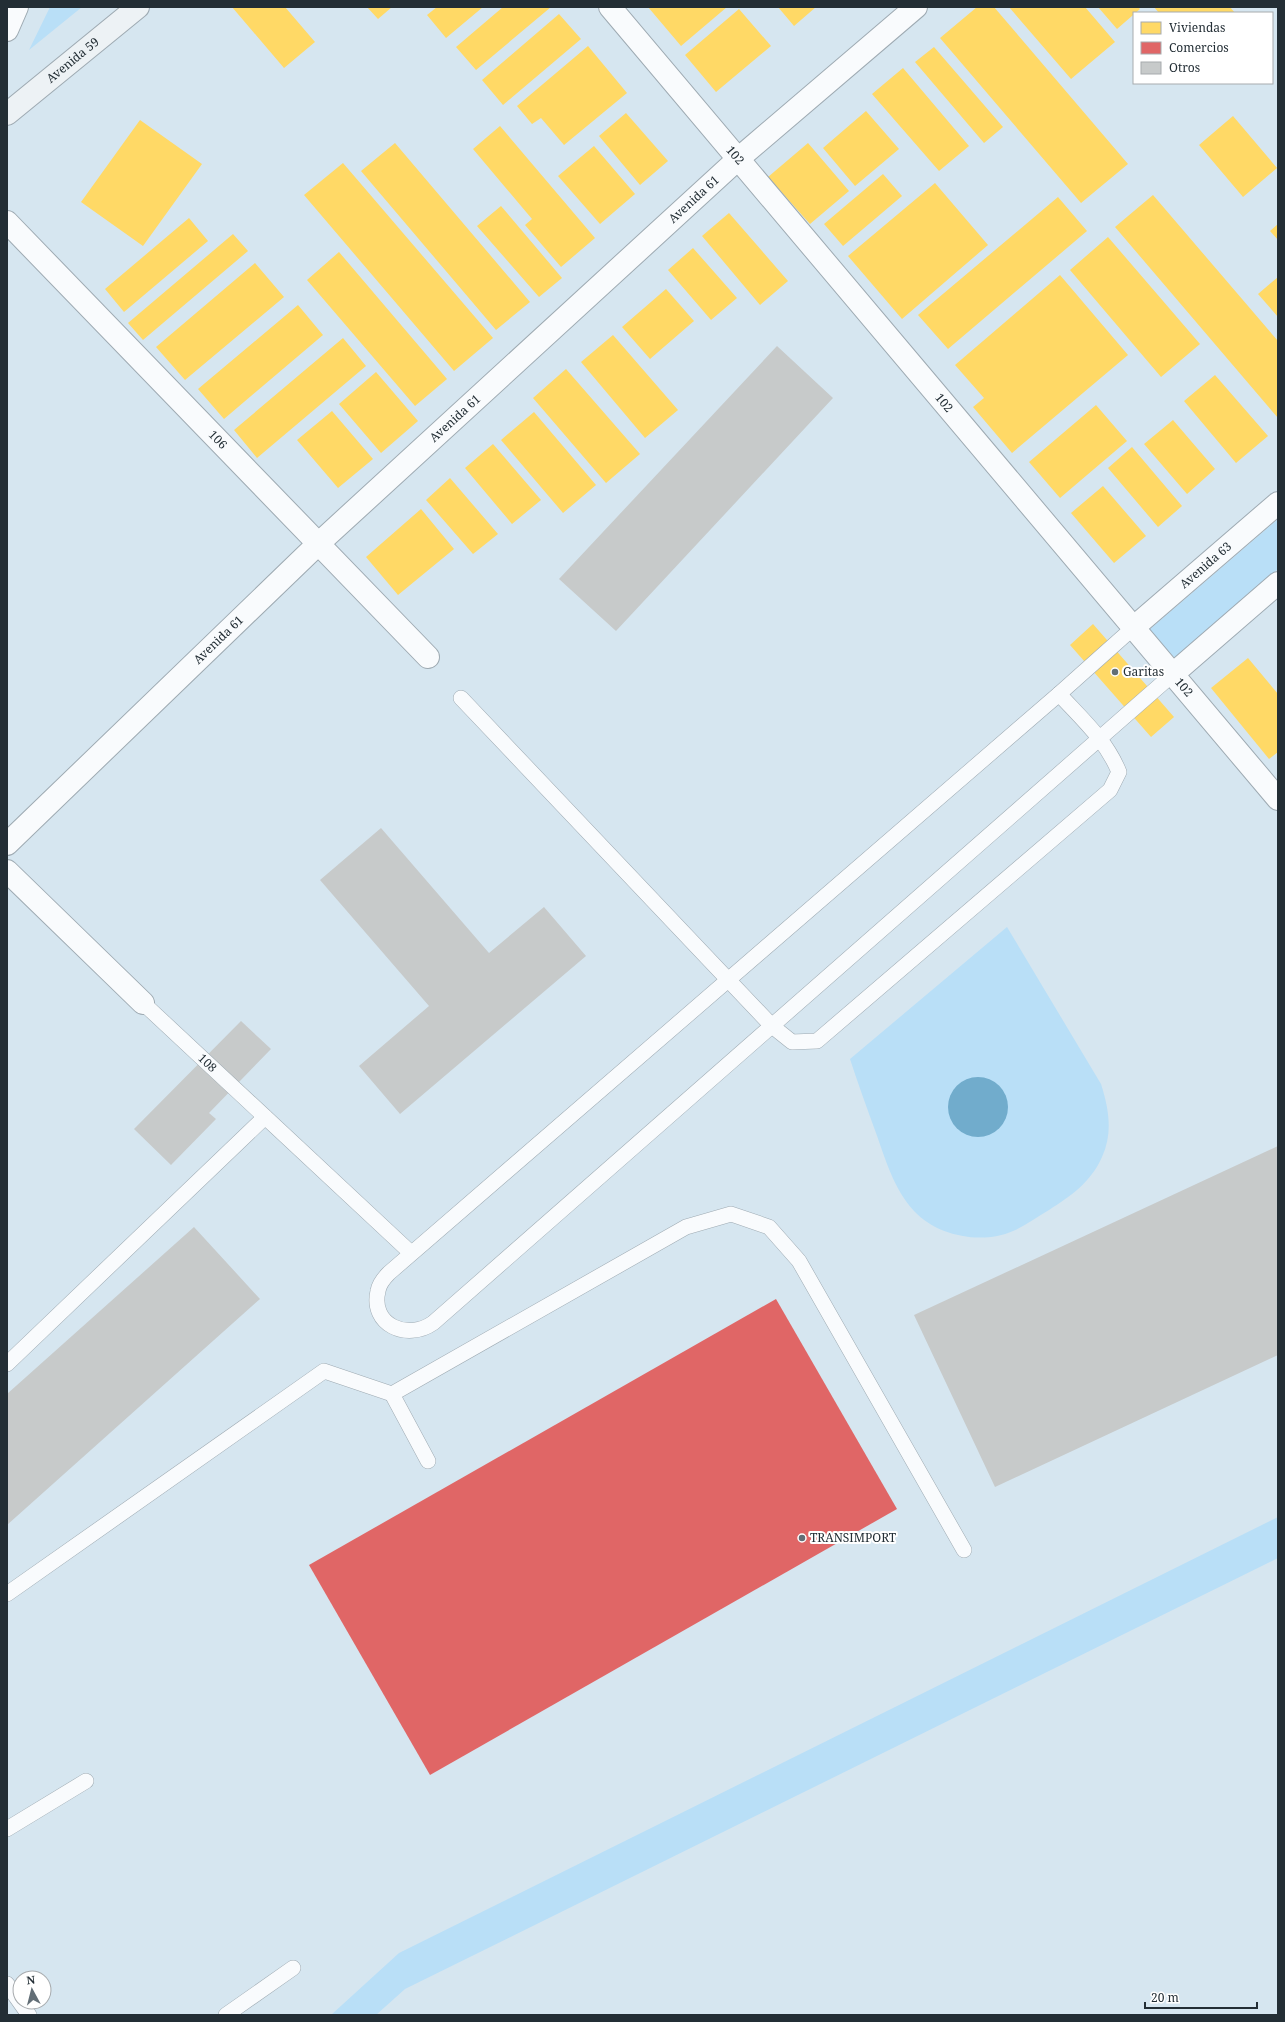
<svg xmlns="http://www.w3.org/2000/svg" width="1285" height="2022" font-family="'Noto Serif',serif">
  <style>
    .green { fill: #b9dff7 }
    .water { fill: #71accc }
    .homes { fill: #ffd966 }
    .shops { fill: #e06666 }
    .building { fill: #c7caca }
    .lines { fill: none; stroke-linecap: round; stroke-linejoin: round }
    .lane-casing { stroke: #9eaab2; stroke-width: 16 }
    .street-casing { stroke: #9eaab2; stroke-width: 24 }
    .secondary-casing { stroke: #9eaab2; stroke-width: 24 }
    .lane { stroke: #f9fbfd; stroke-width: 15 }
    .street { stroke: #f9fbfd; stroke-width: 22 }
    .secondary { stroke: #edf2f5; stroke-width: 22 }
    .poi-dot { fill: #626e76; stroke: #fff; stroke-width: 1.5 }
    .labels { text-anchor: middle; stroke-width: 4; stroke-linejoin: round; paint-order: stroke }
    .street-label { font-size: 12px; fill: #232e35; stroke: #fff }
    .poi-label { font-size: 12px; fill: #232e35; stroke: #fff; text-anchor: start }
  </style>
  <rect width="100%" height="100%" fill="#d6e6f0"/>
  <path class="green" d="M50,7H82L29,50Z
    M1278,519V569L1175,658L1149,630Z
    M1007,927L1101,1084C1109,1109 1113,1133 1102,1157C1091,1182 1071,1196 1049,1210C1037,1217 1025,1226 1013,1231C982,1245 937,1236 914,1211C894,1189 886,1161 876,1133C867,1108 858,1084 850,1059Z
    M1278,1517V1558L405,1989L376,2015H331L399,1953Z"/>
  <path class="water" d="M948 1107a30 30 0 1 1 60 0a30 30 0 1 1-60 0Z"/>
  <path class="homes" d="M232,7H285L315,42L284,68Z
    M367,7H392L378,19Z
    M437,7H483L446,38L427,15Z
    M503,7H551L476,70L456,47Z
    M648,7H727L681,46Z
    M778,7H816L794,26Z
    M977,7H994L1128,164L1081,203L940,38Z
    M1009,7H1085L1115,42L1071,79Z
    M1098,7H1138L1140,9L1117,29Z
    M1154,7H1230L1235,13H1159Z
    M739,9L771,46L716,92L685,55Z
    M559,14L581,39L503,105L482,80Z
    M588,46L627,93L564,145L541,118L532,124L517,106Z
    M934,47L1003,127L984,143L915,62Z
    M903,68L969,146L939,171L872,94Z
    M866,111L899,149L855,186L823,148Z
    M626,113L668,161L640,185L599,136Z
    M1233,116L1277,168L1243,197L1199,145Z
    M140,120L202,164L143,246L81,202Z
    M500,126L595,238L561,267L525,225L532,219L473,149Z
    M395,143L530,302L496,330L361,171Z
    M808,143L849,191L810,224L768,177Z
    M594,146L635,194L600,224L558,176Z
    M343,163L493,338L454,371L304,195Z
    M883,174L902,196L843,246L824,224Z
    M935,183L988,245L902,319L848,256Z
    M1153,195L1278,341V418L1115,227Z
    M1058,197L1087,231L948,349L918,315Z
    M501,206L562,278L539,297L477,226Z
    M729,213L788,281L760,305L702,236Z
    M189,218L208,241L124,312L105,289Z
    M1278,224V240L1270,231Z
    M233,234L248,251L143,340L128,323Z
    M1108,237L1200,344L1161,377L1070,270Z
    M693,248L737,298L711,320L668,270Z
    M339,252L447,379L415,406L307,280Z
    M255,263L284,297L185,380L156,347Z
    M1060,275L1128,355L1012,453L973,407L984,398L955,365Z
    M1278,277V317L1258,294Z
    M666,289L694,321L650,359L622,327Z
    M298,305L323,335L224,419L198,389Z
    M613,335L678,410L645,438L581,362Z
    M343,338L366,366L257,458L234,430Z
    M566,369L640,454L606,483L533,398Z
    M376,372L418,421L381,453L339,404Z
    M1215,375L1268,436L1236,463L1184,401Z
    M1096,405L1127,441L1060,498L1029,462Z
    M332,411L373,459L338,488L297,440Z
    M534,412L596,485L563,513L501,440Z
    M1173,420L1215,469L1187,494L1144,444Z
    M493,444L541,500L512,524L465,468Z
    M1132,447L1182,506L1158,527L1108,468Z
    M450,478L498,534L473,554L426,500Z
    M1103,486L1146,536L1114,563L1071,513Z
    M421,509L454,549L398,595L366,557Z
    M1093,624L1174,717L1151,737L1070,645Z
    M1248,658L1278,694V752L1269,759L1211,688Z"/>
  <path class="shops" d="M776,1299L897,1509L430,1775L309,1565Z"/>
  <path class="building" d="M777,346L833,398L616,631L559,579Z
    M381,828L489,953L544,907L586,956L400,1114L359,1066L429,1006L320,880Z
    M241,1021L271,1049L209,1113L216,1119L171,1165L134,1129Z
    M1278,1146V1355L995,1487L914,1315Z
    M194,1227L260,1299L7,1525V1394Z"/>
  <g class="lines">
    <defs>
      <g id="lane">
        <path d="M1133,628L1059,694L389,1273C384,1278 379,1284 378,1291C370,1325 407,1341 433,1323L1173,674"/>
        <path d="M461,698L772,1026L792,1042L817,1041L1110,790L1119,772C1106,740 1082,719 1059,694"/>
        <path id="s1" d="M143,1003L411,1253"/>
        <path d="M7,1364L265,1117"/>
        <path d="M392,1394L686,1227L731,1214L769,1227L799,1261L964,1550"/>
        <path d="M7,1594L324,1371L392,1394L428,1461"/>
        <path d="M7,1829L86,1781"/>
        <path d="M7,1984L29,2015"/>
        <path d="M226,2015L293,1968"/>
      </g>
      <g id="street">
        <path id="s2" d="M610,7L1278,799"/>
        <path d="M7,30L17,7"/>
        <path id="s3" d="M7,222L428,657"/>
        <path id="s4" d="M1133,628L1278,503"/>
        <path d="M1173,674L1278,583"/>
        <path id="s5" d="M7,844L318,544L738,159L916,7"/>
        <path d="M7,871L143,1003"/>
      </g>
      <g id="secondary">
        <path id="s6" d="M7,114L138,7"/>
      </g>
    </defs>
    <use href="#lane" class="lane-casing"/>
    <use href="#street" class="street-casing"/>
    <use href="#secondary" class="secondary-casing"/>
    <use href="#lane" class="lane"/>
    <use href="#street" class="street"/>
    <use href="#secondary" class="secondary"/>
  </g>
  <g class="poi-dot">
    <circle cx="1115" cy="672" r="4"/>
    <circle cx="802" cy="1538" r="4"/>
  </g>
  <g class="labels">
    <g class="street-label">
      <text dy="4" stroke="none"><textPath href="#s6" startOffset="85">Avenida 59</textPath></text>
      <text dy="4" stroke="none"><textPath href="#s2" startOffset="194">102</textPath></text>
      <text dy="4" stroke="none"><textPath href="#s5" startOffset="942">Avenida 61</textPath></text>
      <text dy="4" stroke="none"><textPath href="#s2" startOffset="518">102</textPath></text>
      <text dy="4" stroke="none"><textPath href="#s5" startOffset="618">Avenida 61</textPath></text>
      <text dy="4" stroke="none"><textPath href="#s3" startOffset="303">106</textPath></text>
      <text dy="4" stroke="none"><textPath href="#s4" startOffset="96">Avenida 63</textPath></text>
      <text dy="4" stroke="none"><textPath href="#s5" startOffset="294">Avenida 61</textPath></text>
      <text dy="4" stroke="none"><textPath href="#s2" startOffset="890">102</textPath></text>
      <text dy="4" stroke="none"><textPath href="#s1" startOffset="88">108</textPath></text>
    </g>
    <g class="poi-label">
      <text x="1123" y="676">Garitas</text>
      <text x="810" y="1542">TRANSIMPORT</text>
    </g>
  </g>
  <rect width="1285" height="2022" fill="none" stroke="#232e35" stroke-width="16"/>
  <rect x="1133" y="12" width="140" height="72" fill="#ffffff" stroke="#a7abae"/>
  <rect x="1141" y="22" width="20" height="12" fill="#ffd966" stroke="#a7abae"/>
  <text x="1169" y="32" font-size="12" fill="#232e35">Viviendas</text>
  <rect x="1141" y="42" width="20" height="12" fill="#e06666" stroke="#a7abae"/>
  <text x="1169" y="52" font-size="12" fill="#232e35">Comercios</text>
  <rect x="1141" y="62" width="20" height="12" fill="#c7caca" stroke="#a7abae"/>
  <text x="1169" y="72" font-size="12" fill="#232e35">Otros</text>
  <g transform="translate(32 1990) rotate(353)"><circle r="19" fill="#ffffff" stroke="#a7abae"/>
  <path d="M0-3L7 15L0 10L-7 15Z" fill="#626e76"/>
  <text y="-6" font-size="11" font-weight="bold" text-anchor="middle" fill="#232e35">N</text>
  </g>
  <path d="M1145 2002v6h112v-6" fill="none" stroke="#232e35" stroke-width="2"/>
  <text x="1151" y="2002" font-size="12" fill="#232e35" stroke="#ffffff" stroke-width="3" paint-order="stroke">20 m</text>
</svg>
